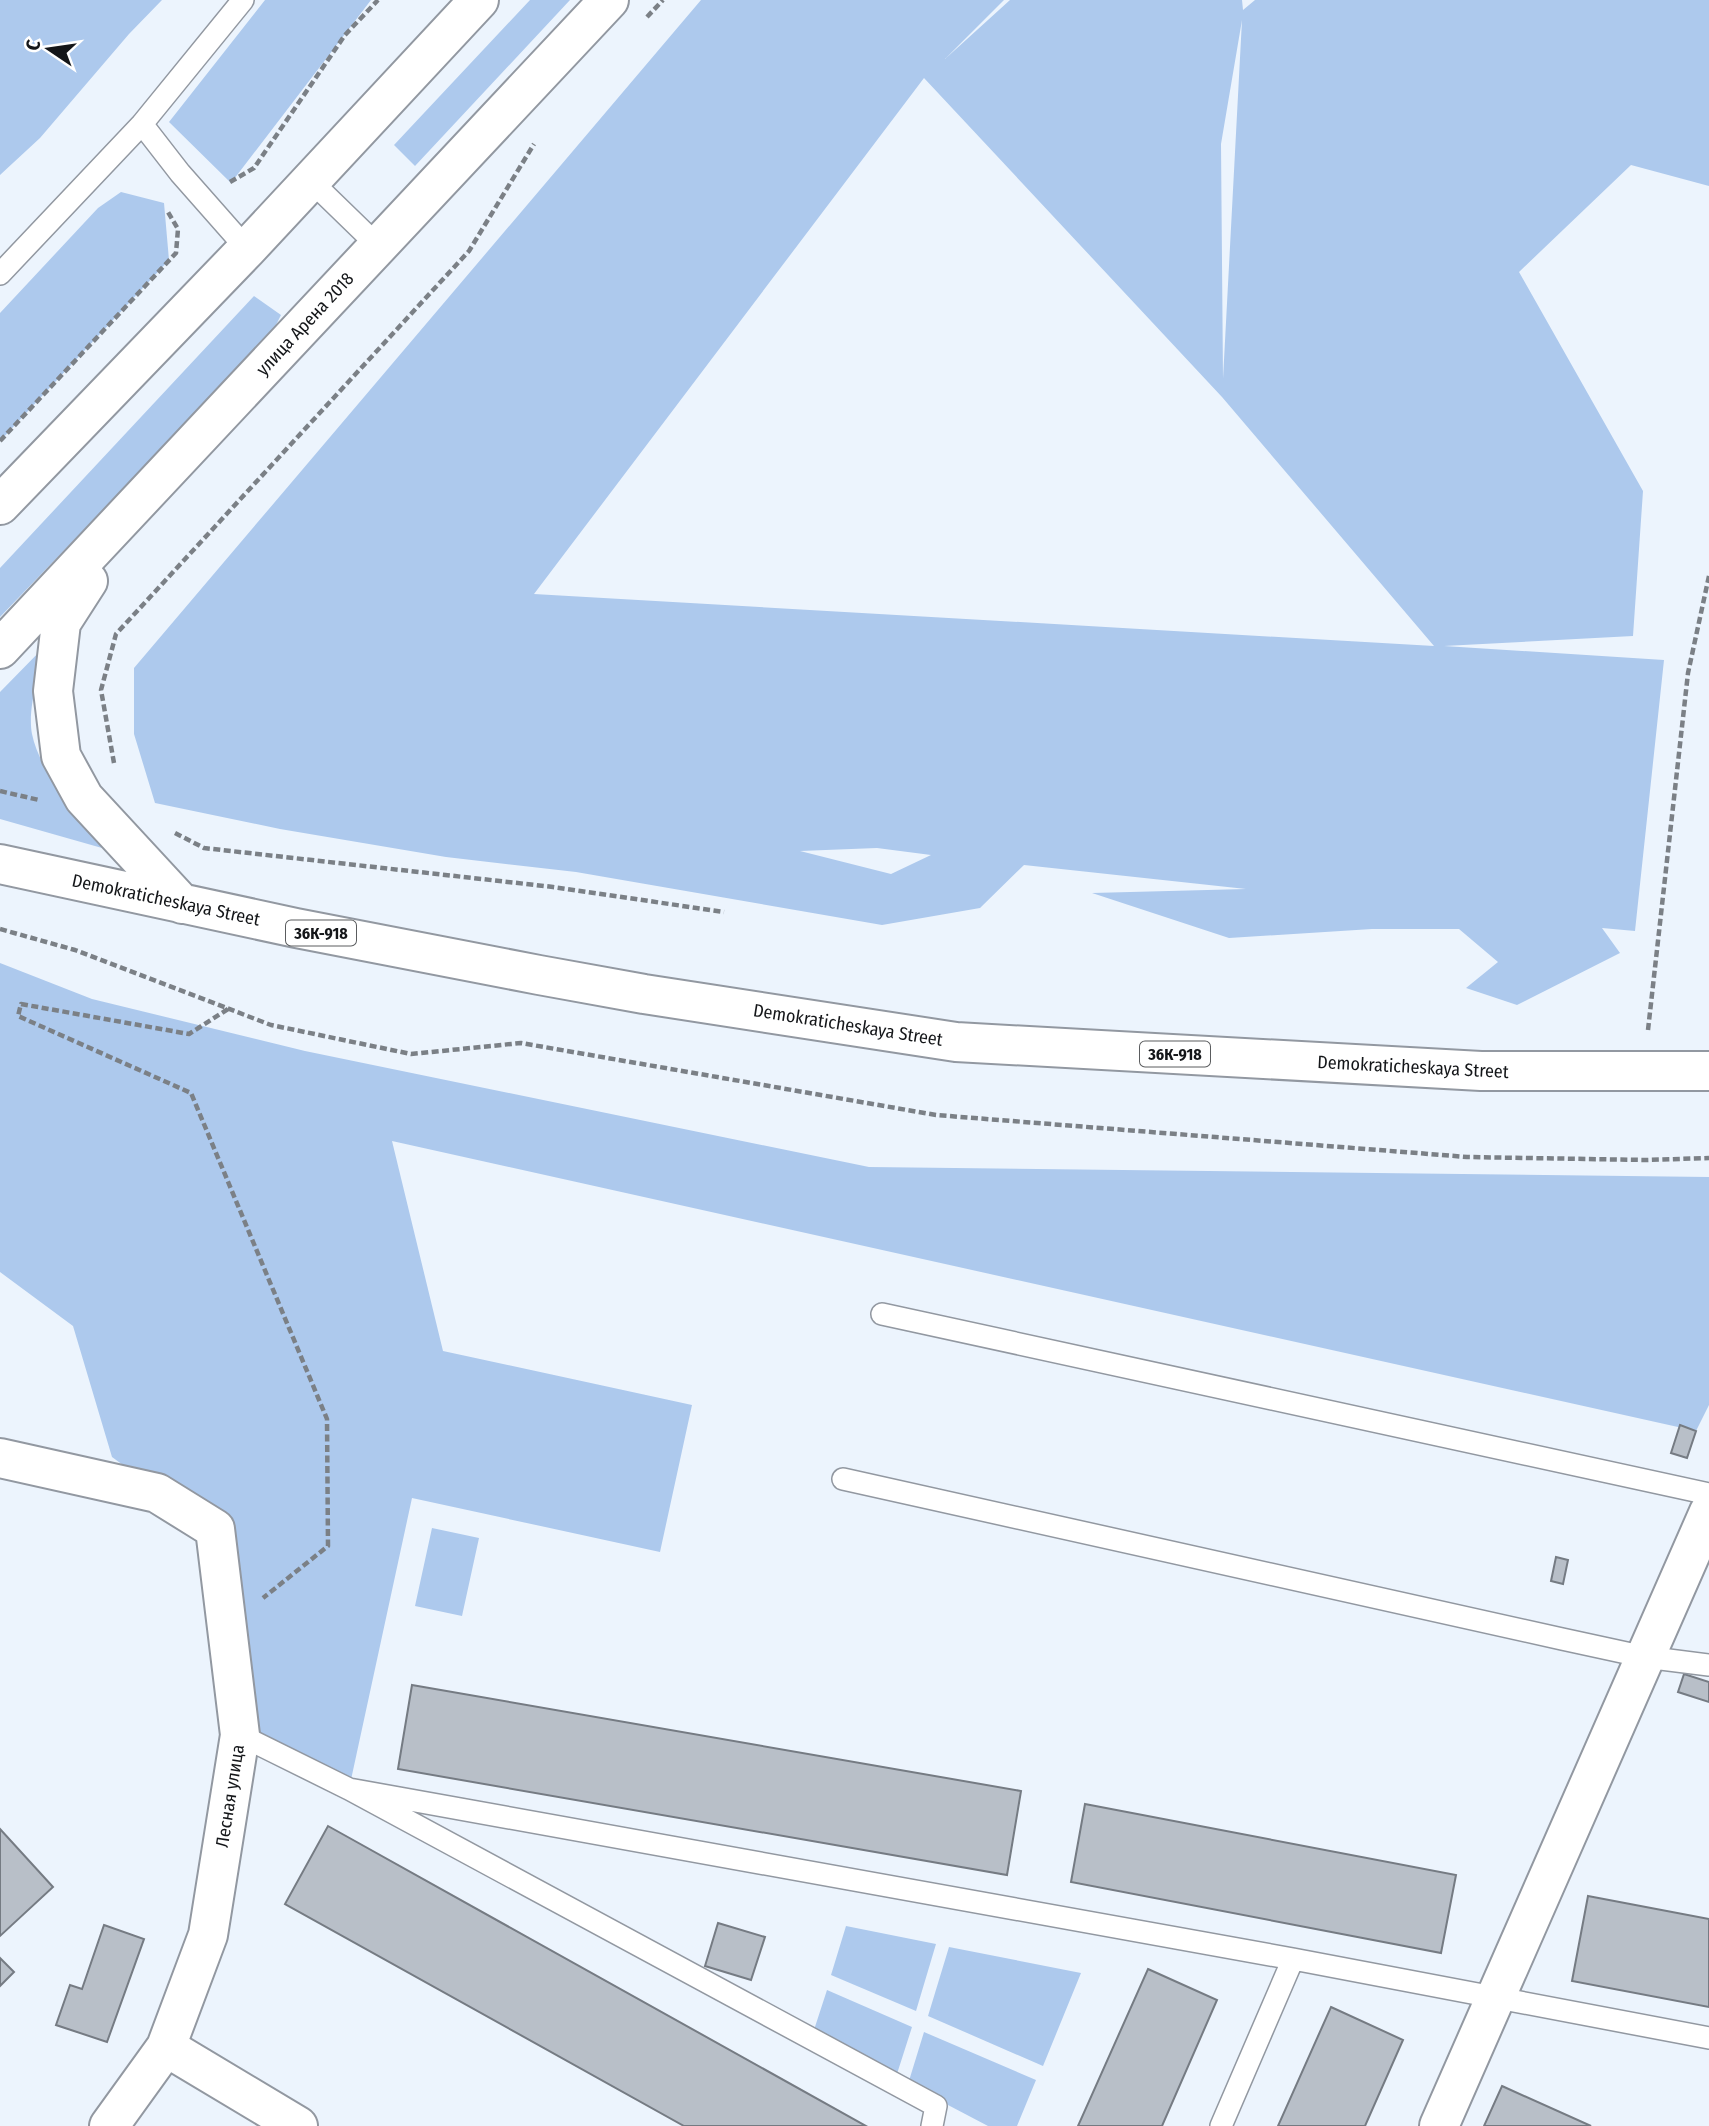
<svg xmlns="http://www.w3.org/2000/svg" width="1709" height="2126" font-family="'Fira Sans Condensed',sans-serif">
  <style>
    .green { fill: #adc9ed; fill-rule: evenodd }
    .building { fill: #b8bfc8; stroke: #757b83; stroke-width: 2 }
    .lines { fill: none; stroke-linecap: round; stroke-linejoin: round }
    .lane-casing { stroke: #9298a1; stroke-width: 24 }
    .street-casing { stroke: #9298a1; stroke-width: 42 }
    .primary-casing { stroke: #9298a1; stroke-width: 42 }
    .path { stroke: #7b8086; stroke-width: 4.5; stroke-dasharray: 7 3.5; stroke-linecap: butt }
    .lane { stroke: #fff; stroke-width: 21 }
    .street { stroke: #fff; stroke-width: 38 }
    .primary { stroke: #fff; stroke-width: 38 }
    .labels { text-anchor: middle; stroke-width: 5; stroke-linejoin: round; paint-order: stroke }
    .shield { fill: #fff; stroke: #5a5c5e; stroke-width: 2 }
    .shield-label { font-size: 16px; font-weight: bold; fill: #141619 }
    .street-label { font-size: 18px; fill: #141619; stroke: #fff }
  </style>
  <rect width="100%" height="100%" fill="#ecf4fd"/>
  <path class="green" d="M0,0H162L129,34L40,138L0,175Z
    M265,0H371L231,183L169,122Z
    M530,0H570L415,166L394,145Z
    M701,0H1004L945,59L1010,0H1242L1243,10L1255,0H1709V186L1631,165L1519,272L1643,491L1633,636L1444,646L1664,660L1635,931L1602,928L1620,953L1517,1005L1466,988L1498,962L1459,929H1372L1229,938L1092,893L1246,889L1024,865L980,908L882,925L576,872L446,857L280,829L155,803L134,734V668ZM1242,20L1223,379L1221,144ZM924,78L1222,397L1434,646L534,594ZM877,848L931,855L891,874L800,851Z
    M121,192L164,203L169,260L0,441V313L98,208Z
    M254,296L281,315L271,335L0,617V568Z
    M47,644C40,668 27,709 32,734C40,773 79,815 102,848L0,819V692Z
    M0,963L92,999L305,1051L869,1167L1709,1177V1405L1696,1431L392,1141L443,1351L692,1405L660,1552L412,1498L349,1789L240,1735L190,1514L112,1457L73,1326L0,1272Z
    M432,1528L479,1538L462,1616L415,1606Z
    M846,1926L936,1944L916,2011L831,1975Z
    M949,1947L1081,1973L1043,2066L928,2016Z
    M827,1990L912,2027L896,2077L813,2033Z
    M924,2032L1036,2080L1017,2126H988L908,2084Z"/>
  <path class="building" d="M1680,1425L1696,1431L1687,1458L1671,1453Z
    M1556,1557L1568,1560L1563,1584L1551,1581Z
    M1684,1674L1709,1682V1702L1678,1692Z
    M412,1685L1021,1791L1007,1875L398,1769Z
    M1085,1804L1456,1875L1441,1953L1071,1882Z
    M328,1826L866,2126H684L285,1904Z
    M0,1829L53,1887L0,1936Z
    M1588,1896L1709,1919V2007L1572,1981Z
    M718,1923L765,1937L751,1980L705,1966Z
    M104,1925L144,1939L107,2042L56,2025L70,1985L82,1989Z
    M0,1958L14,1972L0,1986Z
    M1148,1969L1217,2000L1162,2126H1078Z
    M1331,2007L1403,2040L1365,2126H1278Z
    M1502,2086L1591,2126H1484Z"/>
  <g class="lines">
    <defs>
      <path id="lane" d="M142,124L180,173L247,249
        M310,180L378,246
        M0,274L142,124L243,0
        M882,1314L1709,1494
        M843,1479L1562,1639L1645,1657L1709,1665
        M240,1735L349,1789L936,2106L932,2126
        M349,1789L1293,1959L1709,2038
        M1221,2126L1293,1959"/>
      <path id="street" d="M0,1458L157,1493L215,1529L240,1735L208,1935L166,2047L109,2126
        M166,2047L298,2126
        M1439,2126L1709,1512"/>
      <path id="primary" d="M0,505L247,249L479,0
        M88,581L61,623L53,691L61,756L84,798L182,904
        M0,649L609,0
        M0,864L296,928L539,975L644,994L956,1042L1481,1071H1709"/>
    </defs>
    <use href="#lane" class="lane-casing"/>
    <use href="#street" class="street-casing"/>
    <use href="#primary" class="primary-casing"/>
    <path class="path" d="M647,17L663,0
      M230,182L254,168L345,35L378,0
      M0,441L176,253L178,229L168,212
      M114,763L101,690L116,634L469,251L534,144
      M0,791L39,800
      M175,833L204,848L553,887L724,912
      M0,929L75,950L271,1025L411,1054L521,1043L936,1115L1467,1157L1647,1160L1709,1158
      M228,1009L189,1034L21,1004L18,1016L191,1093L327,1419L328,1546L263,1598
      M1648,1030L1688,673L1709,576"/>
    <use href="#lane" class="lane"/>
    <use href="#street" class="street"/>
    <use href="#primary" class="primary"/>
  </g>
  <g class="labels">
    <g class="shield">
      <rect x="286" y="920.5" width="70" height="25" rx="5"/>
      <rect x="1140" y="1041.5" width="70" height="25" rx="5"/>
    </g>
    <g class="shield-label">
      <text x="321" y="939">36К-918</text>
      <text x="1175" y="1060">36К-918</text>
    </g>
    <g class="street-label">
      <text transform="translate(305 324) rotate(-47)" y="6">улица Арена 2018</text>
      <text transform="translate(166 900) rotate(12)" y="6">Demokraticheskaya Street</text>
      <text transform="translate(848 1025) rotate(9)" y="6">Demokraticheskaya Street</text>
      <text transform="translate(1413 1067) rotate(3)" y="6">Demokraticheskaya Street</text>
      <text transform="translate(230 1796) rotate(-81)" y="6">Лесная улица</text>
    </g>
  </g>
  <g transform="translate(49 49) rotate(283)" stroke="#ffffff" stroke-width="5" paint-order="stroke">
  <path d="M0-5L12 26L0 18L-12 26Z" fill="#141619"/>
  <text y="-10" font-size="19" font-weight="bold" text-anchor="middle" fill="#141619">С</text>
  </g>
</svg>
